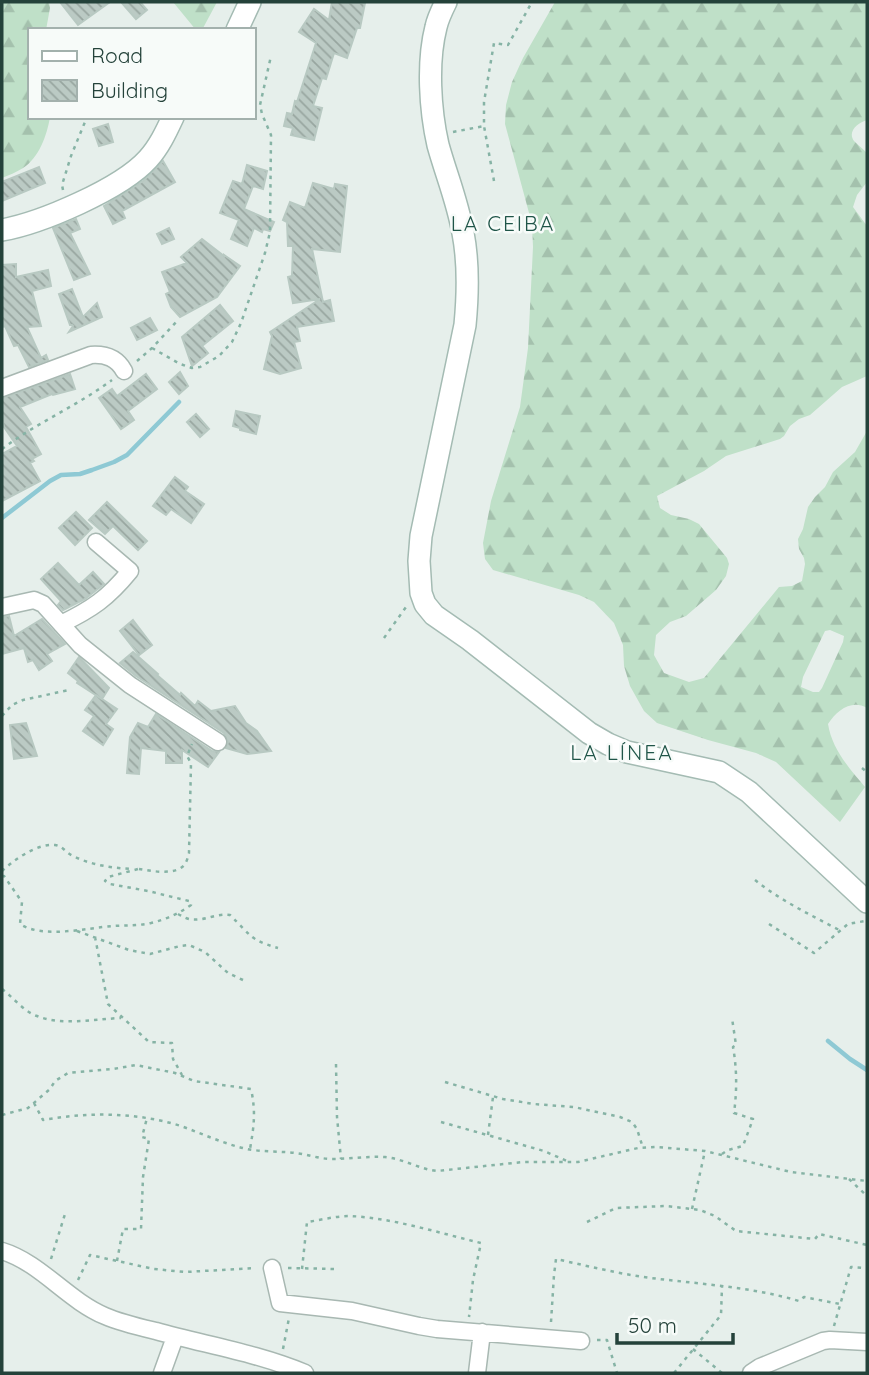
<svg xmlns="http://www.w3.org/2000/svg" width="869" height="1375" font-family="Quicksand,sans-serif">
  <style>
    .forest { fill: url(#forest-firs); fill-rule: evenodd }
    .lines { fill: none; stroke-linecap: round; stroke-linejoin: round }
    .stream { stroke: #8ec9d4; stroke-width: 4.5 }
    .building { fill: url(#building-back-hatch); stroke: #b8c9c2; stroke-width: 2 }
    .street-casing { stroke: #a8b8b2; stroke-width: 19 }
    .secondary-casing { stroke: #a4bbb3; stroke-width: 24 }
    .path { stroke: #86b3a5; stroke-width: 2.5; stroke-dasharray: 3.5 5; stroke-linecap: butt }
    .street { stroke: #fff; stroke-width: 16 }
    .secondary { stroke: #fff; stroke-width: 21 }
    .labels { text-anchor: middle; stroke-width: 5; stroke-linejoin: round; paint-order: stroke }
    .neighbourhood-label { font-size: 21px; letter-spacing: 2px; fill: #1f5548; stroke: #f7fbf9 }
  </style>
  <defs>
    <pattern id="forest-firs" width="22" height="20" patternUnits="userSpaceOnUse" patternTransform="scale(1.75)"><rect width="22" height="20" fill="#bfe0c8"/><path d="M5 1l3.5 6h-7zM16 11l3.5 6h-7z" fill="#a4c1ad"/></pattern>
    <pattern id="building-back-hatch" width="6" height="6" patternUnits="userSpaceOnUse" patternTransform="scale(1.75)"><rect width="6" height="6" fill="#bbcac4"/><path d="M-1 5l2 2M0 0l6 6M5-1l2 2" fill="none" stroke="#98a6a0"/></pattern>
  </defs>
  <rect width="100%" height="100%" fill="#e6efeb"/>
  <path class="forest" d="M2,2H49L50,8L46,30H30V117H50C47,135 39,158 23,168C17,172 9,175 2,178Z
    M173,2H217L202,30H196Z
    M555,2H867V120C858,123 847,131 854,141C858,145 863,149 867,153V182L857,195L853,207L867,226V376L842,387L810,415L799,419L790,426L784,436L780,439L726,456L704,471L657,496L660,508L671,515L689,519L699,524L727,558L729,564L726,576L716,590L686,616L670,622L656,635L654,655L664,673L689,682L704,678L779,587L792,586L802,581L805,564L804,558L799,549L798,539L803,529L808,507L815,497L825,487L833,472L855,452L867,431V708C852,699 837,710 828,724C832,749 849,768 865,787L840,822L776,762L756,753L708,740L657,723L644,711L630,686L624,666L623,645L614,623L594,602L579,595L493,570L485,559L483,543L491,501L520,407L528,348L533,247L532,224L505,124L506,105L512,82L523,58ZM830,630L844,636L843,642L822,688L819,692H813L801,687L803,677L825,631Z"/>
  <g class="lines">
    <path class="stream" d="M2,518L50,481L61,475L80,474L92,470L114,462L127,455L179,402
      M828,1041L850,1059L867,1070"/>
  </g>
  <path class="building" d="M60,2H110L78,25Z
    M121,2H140L147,10L136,19Z
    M332,2L365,3L360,28H357L347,58L334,53L326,79L322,78L313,106L322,108L314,140L291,135L293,128L284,126L287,113L292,114L295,101L297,102L316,43L299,32L314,9L329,20Z
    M108,124L113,142L99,146L93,129Z
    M163,161L175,182L122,211L125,218L113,224L104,206L143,181Z
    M247,165L267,171L263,189L253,186L244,209L274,222L270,231L263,229L262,232L254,228L247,246L231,239L239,220L220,213L233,181L242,184Z
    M39,167L45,183L2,201V182Z
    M313,183L334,189L335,184L347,186L340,252L312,249L323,302L330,300L334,321L297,327L300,341L294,342L301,368L280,374L264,369L272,336L270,332L320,299L293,303L288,277L292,276L293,246H288L287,222L283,220L290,202L305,208Z
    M76,219L80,229L70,233L90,274L74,280L53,228Z
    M169,228L174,239L162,244L157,234Z
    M202,239L224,256V255L240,266L217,297L180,317L171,307L166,294L170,292L162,272L187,263L181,257Z
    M16,264V277L48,270L51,286L32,291L41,326L27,327L41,358L46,355L48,360L29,367L18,345L14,346L5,326L2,327V265Z
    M72,289L83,317L97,303L102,317L69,332L73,326L72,325H70L59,294Z
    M220,305L233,321L202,346L208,353L192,366L182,337Z
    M150,318L157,330L137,340L131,328Z
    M180,372L188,386L179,394L169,382Z
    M70,374L75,389L53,395L52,394L20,407L31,424L26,427L41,454L32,459L34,461L30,463L40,481L2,501V454L17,446L4,427L2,418V398Z
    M146,374L157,389L128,411L134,420L121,429L99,398L112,389L117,396Z
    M236,411L260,416L256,434L240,430V428L233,426Z
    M196,414L209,429L200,437L187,422Z
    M175,477L188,487L185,491L204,504L191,523L171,509L166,515L153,506Z
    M107,502L147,541L138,550L113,526L105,534L89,520Z
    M76,512L92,528L75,545L59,528Z
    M58,563L79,585L93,572L104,584L85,599L63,610L58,605L61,601L41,579Z
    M9,616L14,636L42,619L65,644L47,654L52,661L39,670L33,660L28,662L24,648L2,654V617Z
    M133,620L152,645L139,655L120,631Z
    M133,652L158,674L157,675L180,695L181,693L195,706L198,701L211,711L235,706L246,723L257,731L271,751L247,754L226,748L228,742L224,733L136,676L120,663Z
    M79,657L109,688L102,699L77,683L78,681L68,673Z
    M96,695L117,709L106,724L113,729L103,745L83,731L94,716L85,710Z
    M156,714L212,751L219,752L208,767L182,750V763H166V751L141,748L139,774L127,773L130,737L138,723L148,727Z
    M26,723L37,756L14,759L10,725Z"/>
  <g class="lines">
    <defs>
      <path id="street" d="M2,388L91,355C106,354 117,358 124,371
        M2,607L34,600L43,604L80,645L130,685L218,742
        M61,624C92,609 108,598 130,571L96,542
        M2,1251C41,1263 67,1300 105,1316C121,1323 139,1327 156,1331C206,1345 257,1353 305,1373
        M272,1268L280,1303L352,1311L419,1326L437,1329L581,1341
        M162,1373L175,1337
        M477,1373L482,1332
        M751,1373L760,1367L823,1341L830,1340L867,1342"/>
      <path id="secondary" d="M446,2C442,10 438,18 436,27C427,62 430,110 438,145C446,174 458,203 463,233C469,264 468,294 465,325L421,536L419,561L421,593L425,604L434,615L470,640L589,733L608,744L627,752L719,772L749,792L867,902
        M237,30L250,2
        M2,230C41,223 121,189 148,159C159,147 166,132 173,117"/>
    </defs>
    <use href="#street" class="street-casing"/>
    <use href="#secondary" class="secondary-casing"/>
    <path class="path" d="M453,132L484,126
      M494,181L484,126V102L494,43L508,45L532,2
      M63,190L62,185L71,156L87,117
      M152,348L180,364L192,368L200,367L219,356L232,342L241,323L265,253L270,232L271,135L262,114L260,105L271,56
      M137,361L152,348L179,319
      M2,449C36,423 77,406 112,380
      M384,638L406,607
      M2,716L12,705L23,700L69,690
      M862,768L867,772
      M139,869C151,871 177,876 185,864C187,861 188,857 189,853L191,763L187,756L192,744
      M2,871C14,860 37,843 55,845C63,846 66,853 73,856C91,865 112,868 132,869
      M2,876H4L22,902L20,924C43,939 86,928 113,926C126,925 138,926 151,923C167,919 178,914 191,905V902L189,901L148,891L110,884L105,881L108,877L138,869
      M755,880C781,901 811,915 841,931
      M178,914C182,916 185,918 189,919C203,922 216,913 230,915C250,934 249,940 278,948
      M769,924L814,953L848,924L865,921
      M77,931L129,950L150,954L180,946L189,945L205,952L228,973L243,980
      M95,937L108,1004L149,1042L172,1043L173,1059L182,1075
      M2,989C14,998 23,1011 37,1016C61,1026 96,1019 121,1018
      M336,1064L337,1117L341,1159
      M445,1082L503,1099L534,1104L574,1107L620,1117L632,1122L637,1129L643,1148
      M34,1103L43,1120C88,1112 136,1112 181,1126C203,1134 224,1144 247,1149C262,1152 279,1151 295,1153C307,1154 319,1159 332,1159C350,1159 368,1156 385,1157C404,1159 419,1169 437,1171L523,1162H578L638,1148L656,1147L705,1151L791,1172L867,1181
      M2,1115L28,1108L50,1089L55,1081L68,1073L113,1069L136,1065L175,1073L194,1081L251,1089C256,1112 254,1126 250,1149
      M441,1122L544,1151L567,1161
      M488,1135L493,1097
      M722,1154L728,1150L743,1146L753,1119L734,1113C737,1091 737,1069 733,1047L736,1045L732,1018
      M849,1179L867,1196
      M692,1209L705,1151
      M587,1222L616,1208L666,1206L700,1210L715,1216L736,1231L815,1239L819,1234L867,1245
      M51,1259L65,1214
      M117,1261L123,1229H141L143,1177L149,1139L142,1137L147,1118
      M288,1268L336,1269
      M302,1269L307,1222C321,1220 336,1216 350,1216C393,1218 439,1233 481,1243L473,1280L469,1317
      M78,1280L90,1255L154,1269L185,1272L256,1268
      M551,1322L554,1275L556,1259C588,1266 619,1274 651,1278C700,1284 752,1287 799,1301L804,1297L840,1304
      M834,1326L851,1267L867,1268
      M597,1340H607L617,1373
      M283,1349L289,1318
      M693,1349L722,1373
      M674,1373L721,1315L722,1287"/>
    <use href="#street" class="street"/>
    <use href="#secondary" class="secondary"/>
  </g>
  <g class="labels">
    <g class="neighbourhood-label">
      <text x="503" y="231">LA CEIBA</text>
      <text x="622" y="760">LA LÍNEA</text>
    </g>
  </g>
  <rect width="869" height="1375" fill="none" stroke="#24423a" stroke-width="7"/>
  <rect x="28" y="28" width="228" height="91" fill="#f7fbf9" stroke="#a3b1ad" stroke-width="2"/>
  <rect x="42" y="51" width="35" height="10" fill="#ffffff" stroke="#a3b1ad" stroke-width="2"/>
  <text x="91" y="63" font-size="21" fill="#24423a">Road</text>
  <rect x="42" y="80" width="35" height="21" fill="url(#building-back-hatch)" stroke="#a3b1ad" stroke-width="2"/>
  <text x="91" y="98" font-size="21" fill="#24423a">Building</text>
  <path d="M617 1333v10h116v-10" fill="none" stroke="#24423a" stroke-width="3.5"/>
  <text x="628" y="1333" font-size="21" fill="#24423a" stroke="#f7fbf9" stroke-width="5" paint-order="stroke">50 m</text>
</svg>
